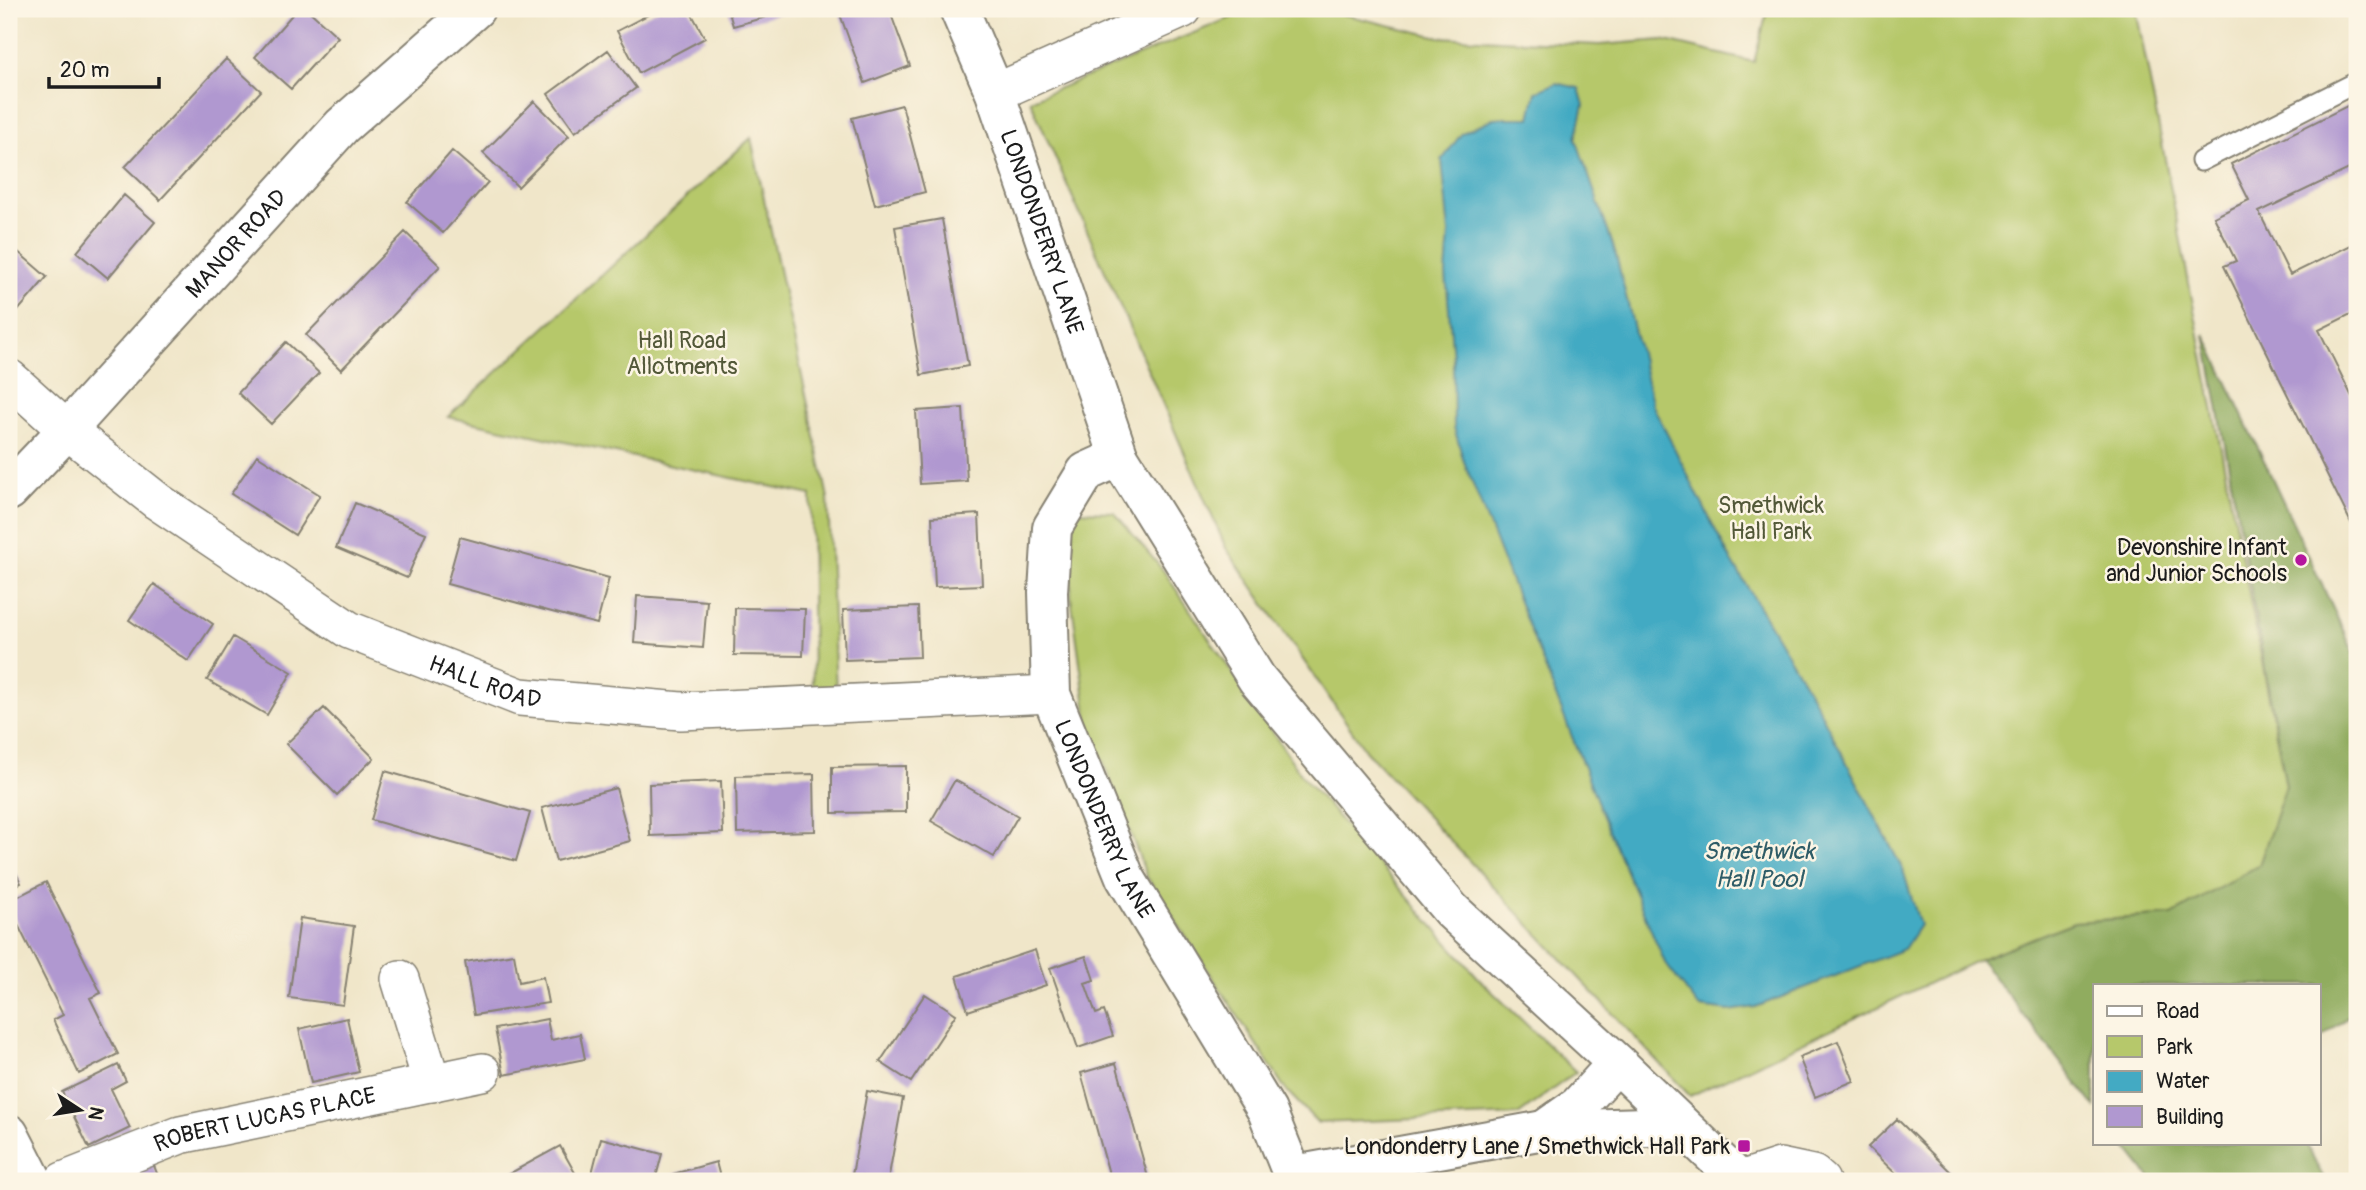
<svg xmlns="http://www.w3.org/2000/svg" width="2366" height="1190" font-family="Pangolin,sans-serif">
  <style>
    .green { fill: #b6c86b; stroke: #697244; stroke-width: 2 }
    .forest { fill: #90ac5f; stroke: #56643e; stroke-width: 2 }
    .water { fill: #43aac3; stroke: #306370; stroke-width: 2 }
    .building { fill: #b098d0 }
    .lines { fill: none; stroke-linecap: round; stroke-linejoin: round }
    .service-casing { stroke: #868172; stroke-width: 23 }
    .minor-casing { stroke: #868172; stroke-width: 40 }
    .tertiary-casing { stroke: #868172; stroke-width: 42 }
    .service { stroke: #fff; stroke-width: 19 }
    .minor { stroke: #fff; stroke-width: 37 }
    .tertiary { stroke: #fff; stroke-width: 38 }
    .poi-dot { fill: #b5179e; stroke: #fcf5e5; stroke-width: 2.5 }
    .labels { text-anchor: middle; stroke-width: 5; stroke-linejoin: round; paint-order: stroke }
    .street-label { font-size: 23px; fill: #1c1c1c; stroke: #fcf5e5 }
    .park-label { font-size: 23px; fill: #525838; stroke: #fcf5e5 }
    .poi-label { font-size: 23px; fill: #1c1c1c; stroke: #fcf5e5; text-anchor: end }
    .water-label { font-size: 24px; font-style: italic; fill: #2e5c67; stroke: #fcf5e5 }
  </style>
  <rect width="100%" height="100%" fill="#fcf5e5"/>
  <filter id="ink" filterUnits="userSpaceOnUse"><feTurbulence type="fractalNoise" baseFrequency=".0143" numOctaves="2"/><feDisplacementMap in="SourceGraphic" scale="14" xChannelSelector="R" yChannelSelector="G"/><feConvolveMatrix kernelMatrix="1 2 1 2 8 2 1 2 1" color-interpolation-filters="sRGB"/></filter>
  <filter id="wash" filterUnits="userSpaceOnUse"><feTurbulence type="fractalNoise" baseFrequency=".00686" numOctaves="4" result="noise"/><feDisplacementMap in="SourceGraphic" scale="28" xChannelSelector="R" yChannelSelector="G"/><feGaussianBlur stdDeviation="1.57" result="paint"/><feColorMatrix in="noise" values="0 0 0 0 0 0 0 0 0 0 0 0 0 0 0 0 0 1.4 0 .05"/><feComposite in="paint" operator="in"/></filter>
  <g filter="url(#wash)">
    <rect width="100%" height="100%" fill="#f0e6c9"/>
    <path class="green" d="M1252,9H1320L1439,37L1599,45L1662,40L1754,62L1768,9H2136L2286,786L2260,865L2172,915L2074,922L1980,959L1690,1096L1366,751L1226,548L1030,100Z
      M751,138L828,498L836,691L813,692L811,495L448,417Z
      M1073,511L1114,512L1163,570L1302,776L1482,982L1576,1072L1518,1115L1318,1123L1286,1090L1147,877L1088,721L1071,597Z"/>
    <path class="forest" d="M2205,334L2357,660V1010L2319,1039V985H2095V1107L1980,959L2074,922L2172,915L2259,865L2286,786Z
      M2123,1143H2306L2325,1181H2153Z"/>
    <path class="water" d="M1556,83L1579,88L1584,105L1576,139L1615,251L1653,406L1725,549L1813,698L1903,870L1920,925L1904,949L1756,1007L1729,1011L1699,1007L1665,963L1607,826L1463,459L1454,427L1453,359L1446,274L1449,233L1442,160L1462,133L1494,118H1530L1536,92Z"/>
    <g id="blocks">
      <path class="building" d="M297,9H307L338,37L291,89L255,57Z
        M659,9H689L705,38L639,73L617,31Z
        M728,9H792V10L733,26Z
        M838,9H889L910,66L865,83Z
        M608,50L636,88L575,132L548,94Z
        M226,59L261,91L160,200L125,167Z
        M534,101L569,136L518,187L483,153Z
        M2357,101V176L2353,167L2259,212L2290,275L2357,242V311L2319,330L2357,407V535L2224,266L2236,261L2214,217L2249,200L2231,164Z
        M902,105L925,192L875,205L852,118Z
        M452,151L488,182L443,233L407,202Z
        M124,195L155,222L108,278L77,252Z
        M942,219L968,366L921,375L895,227Z
        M405,232L440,266L341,370L306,335Z
        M9,244L47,277L16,313L9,306Z
        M286,342L319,373L271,424L238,393Z
        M963,408L967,481L920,484L916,411Z
        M257,455L320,495L295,535L231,494Z
        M355,503L426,533L407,578L336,548Z
        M979,514L982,585L935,587L932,517Z
        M460,537L609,578L597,624L447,584Z
        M154,584L213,624L188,661L129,620Z
        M637,596L707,601L703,648L634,643Z
        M918,607L920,657L845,660L843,610Z
        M735,608L805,609L803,656L734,655Z
        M233,637L292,672L267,715L207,680Z
        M324,708L374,758L337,795L286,744Z
        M906,766V812L832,813V767Z
        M385,771L530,813L516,861L371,820Z
        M814,774L815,831L737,833L736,776Z
        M955,780L1018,816L994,857L931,821Z
        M721,781L723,833L650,836L649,784Z
        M616,788L630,841L556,861L542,808Z
        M9,859L21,883L9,889Z
        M46,882L101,993L90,998L118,1054L79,1074L53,1020L63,1015L9,907V901Z
        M300,918L354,926L343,1005L289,998Z
        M1035,950L1046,985L968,1011L957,976Z
        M514,954L519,982L543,977L548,1003L474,1015L465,962Z
        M1086,956L1094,980L1085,983L1096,1014L1104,1011L1113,1036L1078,1048L1050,968Z
        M925,994L956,1014L911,1082L880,1062Z
        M347,1018L359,1072L311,1083L299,1029Z
        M547,1019L551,1040L580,1034L585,1059L504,1075L495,1029Z
        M1838,1041L1854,1081L1815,1097L1799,1057Z
        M1116,1063L1149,1181H1111L1081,1073Z
        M118,1065L126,1081L111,1089L130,1128L89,1148L62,1092Z
        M867,1091L903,1098L888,1181L852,1175Z
        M1897,1119L1960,1181H1903L1868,1147Z
        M601,1138L662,1154L655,1181H590Z
        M560,1146L579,1180L510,1181L507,1175Z
        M149,1153L160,1181H117L111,1168Z
        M716,1162L721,1181H675L673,1174Z"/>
    </g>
  </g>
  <g filter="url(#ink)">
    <use href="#blocks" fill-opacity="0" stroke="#868172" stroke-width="2"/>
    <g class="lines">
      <defs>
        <path id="service" d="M2201,161L2357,82"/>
        <g id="minor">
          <path d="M995,93L1183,9"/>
          <path id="s1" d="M9,378L67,430L157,501L349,630L520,697L681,711L1051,694"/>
          <path d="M400,979L432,1083"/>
          <path d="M1740,1180L1780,1167L1813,1174L1821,1181"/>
          <path id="s2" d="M63,1181L180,1135L482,1072"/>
        </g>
        <g id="tertiary">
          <path id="s3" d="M959,9L995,93L1119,457L1257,679L1451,910L1617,1063L1740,1181"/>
          <path id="s4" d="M1119,457L1086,472L1052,528L1048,592L1051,694L1125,877L1267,1111L1295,1181"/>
          <path id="s5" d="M9,491L67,430L342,126L475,9"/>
          <path d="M1544,1130L1578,1106L1617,1063"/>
          <path d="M9,1134L33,1181"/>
          <path d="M1295,1175L1544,1130L1681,1126"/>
        </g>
      </defs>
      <use href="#service" class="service-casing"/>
      <use href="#minor" class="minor-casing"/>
      <use href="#tertiary" class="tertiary-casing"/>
      <use href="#service" class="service"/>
      <use href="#minor" class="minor"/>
      <use href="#tertiary" class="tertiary"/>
    </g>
  </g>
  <g class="poi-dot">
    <circle cx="2301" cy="560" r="7"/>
    <rect x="1737" y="1139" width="14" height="14" rx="3.5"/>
  </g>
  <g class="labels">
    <g class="street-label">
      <text dy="8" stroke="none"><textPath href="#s3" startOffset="238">LONDONDERRY LANE</textPath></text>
      <text dy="8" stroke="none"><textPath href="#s5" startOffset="336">MANOR ROAD</textPath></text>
      <text dy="8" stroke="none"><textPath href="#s1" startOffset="570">HALL ROAD</textPath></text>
      <text dy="8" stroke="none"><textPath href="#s4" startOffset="404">LONDONDERRY LANE</textPath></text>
      <text dy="8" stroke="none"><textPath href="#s2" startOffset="212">ROBERT LUCAS PLACE</textPath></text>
    </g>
    <g class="park-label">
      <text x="682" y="348">Hall Road<tspan x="682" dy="26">Allotments</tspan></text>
      <text x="1771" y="513">Smethwick<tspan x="1771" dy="26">Hall Park</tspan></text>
    </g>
    <g class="poi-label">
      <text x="2287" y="555">Devonshire Infant<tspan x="2287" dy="26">and Junior Schools</tspan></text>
      <text x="1730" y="1154">Londonderry Lane / Smethwick Hall Park</text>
    </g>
    <g class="water-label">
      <text x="1759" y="859">Smethwick<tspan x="1759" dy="28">Hall Pool</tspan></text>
    </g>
  </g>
  <rect width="2366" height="1190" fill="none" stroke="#fcf5e5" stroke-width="35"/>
  <rect x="2093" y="984" width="228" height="161" fill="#fcf5e5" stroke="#a29e95" stroke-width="2"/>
  <rect x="2107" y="1006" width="35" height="10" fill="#ffffff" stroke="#a29e95" stroke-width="2"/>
  <text x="2156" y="1018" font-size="21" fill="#1c1c1c">Road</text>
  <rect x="2107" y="1036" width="35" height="21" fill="#b6c86b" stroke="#a29e95" stroke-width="2"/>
  <text x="2156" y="1054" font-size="21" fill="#1c1c1c">Park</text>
  <rect x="2107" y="1071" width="35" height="21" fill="#43aac3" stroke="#a29e95" stroke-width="2"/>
  <text x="2156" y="1088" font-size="21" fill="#1c1c1c">Water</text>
  <rect x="2107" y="1106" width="35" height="21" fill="#b098d0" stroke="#a29e95" stroke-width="2"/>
  <text x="2156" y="1124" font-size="21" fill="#1c1c1c">Building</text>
  <g transform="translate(80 1110) rotate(102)" stroke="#fcf5e5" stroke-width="5" paint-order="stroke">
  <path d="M0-5L12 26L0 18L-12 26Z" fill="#1c1c1c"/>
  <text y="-10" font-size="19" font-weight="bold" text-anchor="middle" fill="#1c1c1c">N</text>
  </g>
  <path d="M49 77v10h110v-10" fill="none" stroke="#1c1c1c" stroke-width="3.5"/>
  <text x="60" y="77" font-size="21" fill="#1c1c1c" stroke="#fcf5e5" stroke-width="5" paint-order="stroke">20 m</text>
</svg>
